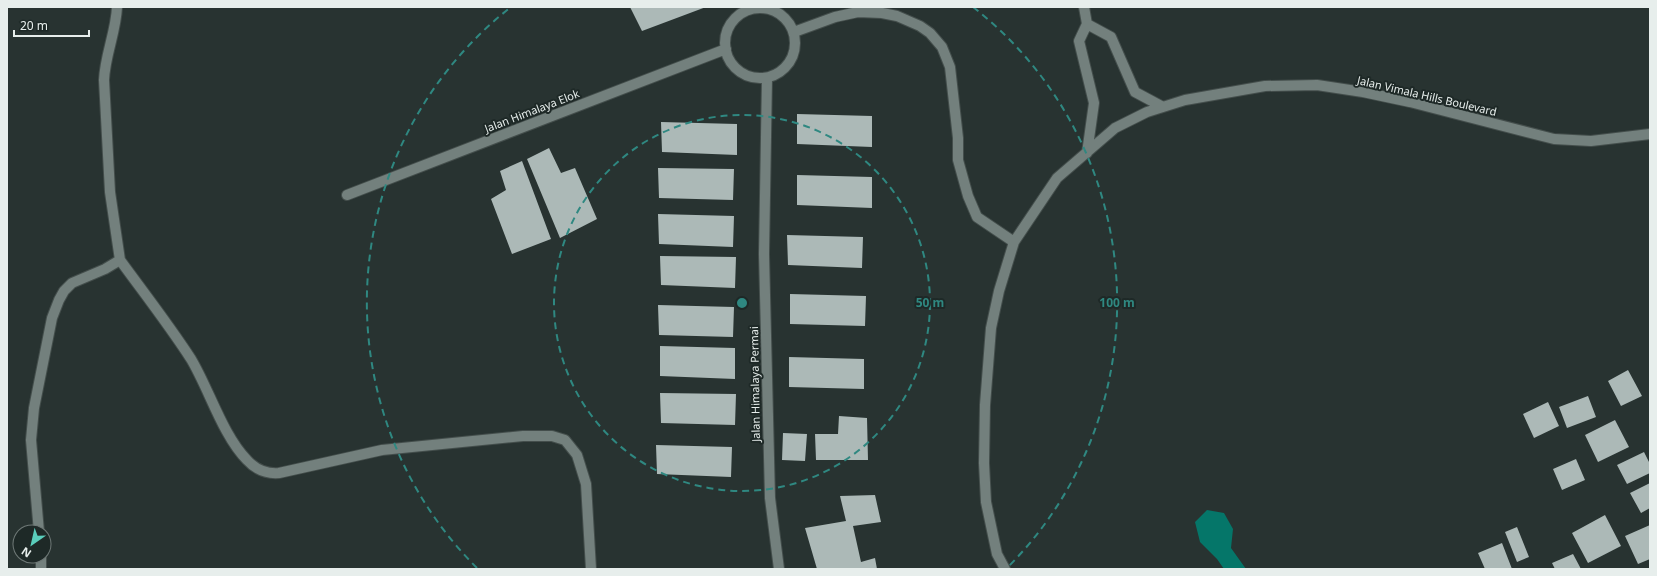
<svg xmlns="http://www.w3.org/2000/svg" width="1657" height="576" font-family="'Noto Sans',sans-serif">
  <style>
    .water { fill: #057669 }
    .building { fill: #acb9b7 }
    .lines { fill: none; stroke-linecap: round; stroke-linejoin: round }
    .lane-casing { stroke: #444e4c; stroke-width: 12 }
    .street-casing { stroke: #444e4c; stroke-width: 12 }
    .lane { stroke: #73807d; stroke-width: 10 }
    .street { stroke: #73807d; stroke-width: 10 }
    .ring { fill: none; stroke: #2f8881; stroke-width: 2; stroke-dasharray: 7 5 }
    .labels { text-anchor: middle; stroke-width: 4; stroke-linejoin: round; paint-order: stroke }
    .street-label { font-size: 11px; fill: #e7eeec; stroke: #1e2927 }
    .centre { fill: #2f8881; stroke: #1e2927; stroke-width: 2 }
    .ring-label { font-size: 12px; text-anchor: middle; font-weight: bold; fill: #2f8881; stroke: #1e2927; stroke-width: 4; stroke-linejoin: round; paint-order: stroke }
  </style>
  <rect width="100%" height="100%" fill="#283331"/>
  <path class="water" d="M1207,510L1224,513L1233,529L1231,548L1246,569H1224L1217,559L1200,542L1195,522Z"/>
  <path class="building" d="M630,7H706L642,31Z
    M797,114L872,116V147L797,144Z
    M661,122L737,124V155L662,152Z
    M549,148L561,173L575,168L597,219L560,238L527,159Z
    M522,161L551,239L512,254L491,199L506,190L500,171Z
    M658,168L734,169L733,200L659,198Z
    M797,175L872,177V208L797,205Z
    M658,214L734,216L733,247L659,244Z
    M787,235L863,237L862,268L788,265Z
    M660,256L736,257L735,288L661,285Z
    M790,294L866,296L865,326L790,324Z
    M658,305L734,307L733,337L659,335Z
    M660,346L735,348V379L660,376Z
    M789,357L864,359V389L789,387Z
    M1628,370L1642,396L1621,406L1608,381Z
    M660,393L736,394L735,425L661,423Z
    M1588,396L1596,417L1567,428L1559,407Z
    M1548,402L1559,426L1534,438L1523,414Z
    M839,416L867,418L868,460H816L815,434H838Z
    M1615,420L1629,447L1598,462L1585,435Z
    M783,433L807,434L805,461L782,460Z
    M656,445L732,447L731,477L657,474Z
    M1644,452L1650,464V473L1627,484L1617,465Z
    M1576,459L1585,480L1562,490L1553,469Z
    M1650,483V508L1641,513L1630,493Z
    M875,495L881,522L853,526L861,562L875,558L877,569H817L805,528L846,521L840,496Z
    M1605,515L1621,546L1588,563L1572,533Z
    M1650,525V559L1638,564L1625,536Z
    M1517,527L1529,557L1517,562L1505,532Z
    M1502,543L1512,569H1485L1478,553Z
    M1573,554L1581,569H1555L1552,563Z"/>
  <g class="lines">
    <defs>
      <path id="lane" d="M120,260C144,293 169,325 191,359C209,389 223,436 247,460C256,470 266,474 279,473L382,450L523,436H552L565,440L577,455L586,484L591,569
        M39,532L31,440L34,408L52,318L59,300L64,291L72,283L105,269L120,260L110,192L104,80C105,55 116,32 117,7
        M41,556V569"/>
      <path id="street" d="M1084,7L1087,24
        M725 43a35 35 0 1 1 70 0a35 35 0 1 1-70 0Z
        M1087,24L1079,41L1094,103L1087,153
        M1087,24L1111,37L1135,92L1163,107
        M794,32L835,17L858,12L882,13L897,16L920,26L930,33L942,47L950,67L958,138V160L968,196L977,217L1014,242
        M767,78L764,254L770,498L779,569
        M347,195L726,49
        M1005,569L997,554L986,502L984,463L985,405L991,328L999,291L1014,242L1057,178L1115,128L1147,112L1185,100L1265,86L1317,85L1363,92L1410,102L1554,139L1591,141L1650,134"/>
    </defs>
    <use href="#lane" class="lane-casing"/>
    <use href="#street" class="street-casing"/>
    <use href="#lane" class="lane"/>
    <use href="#street" class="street"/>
  </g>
  <g class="ring">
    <circle cx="742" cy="303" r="188"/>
    <path d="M477 568A375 375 0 0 1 511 7M973 7A375 375 0 0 1 1007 568"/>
  </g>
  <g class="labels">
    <g class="street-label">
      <text transform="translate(1427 96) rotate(13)" y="4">Jalan Vimala Hills Boulevard</text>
      <text transform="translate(532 111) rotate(-21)" y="4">Jalan Himalaya Elok</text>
      <text transform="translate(755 384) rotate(-91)" y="4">Jalan Himalaya Permai</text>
    </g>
  </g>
  <circle cx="742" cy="303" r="6" class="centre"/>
  <g class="ring-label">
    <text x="930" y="307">50 m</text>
    <text x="1117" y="307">100 m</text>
  </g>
  <rect width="1657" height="576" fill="none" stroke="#e7eeec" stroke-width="16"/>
  <g transform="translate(32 544) rotate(214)"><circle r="19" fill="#1e2927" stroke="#6e7876"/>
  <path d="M0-3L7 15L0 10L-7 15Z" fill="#5acebc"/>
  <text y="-6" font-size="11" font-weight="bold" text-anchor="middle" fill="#e7eeec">N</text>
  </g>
  <path d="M14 30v6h75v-6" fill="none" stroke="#e7eeec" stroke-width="2"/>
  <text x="20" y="30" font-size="12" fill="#e7eeec" stroke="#1e2927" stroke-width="3" paint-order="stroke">20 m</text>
</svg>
